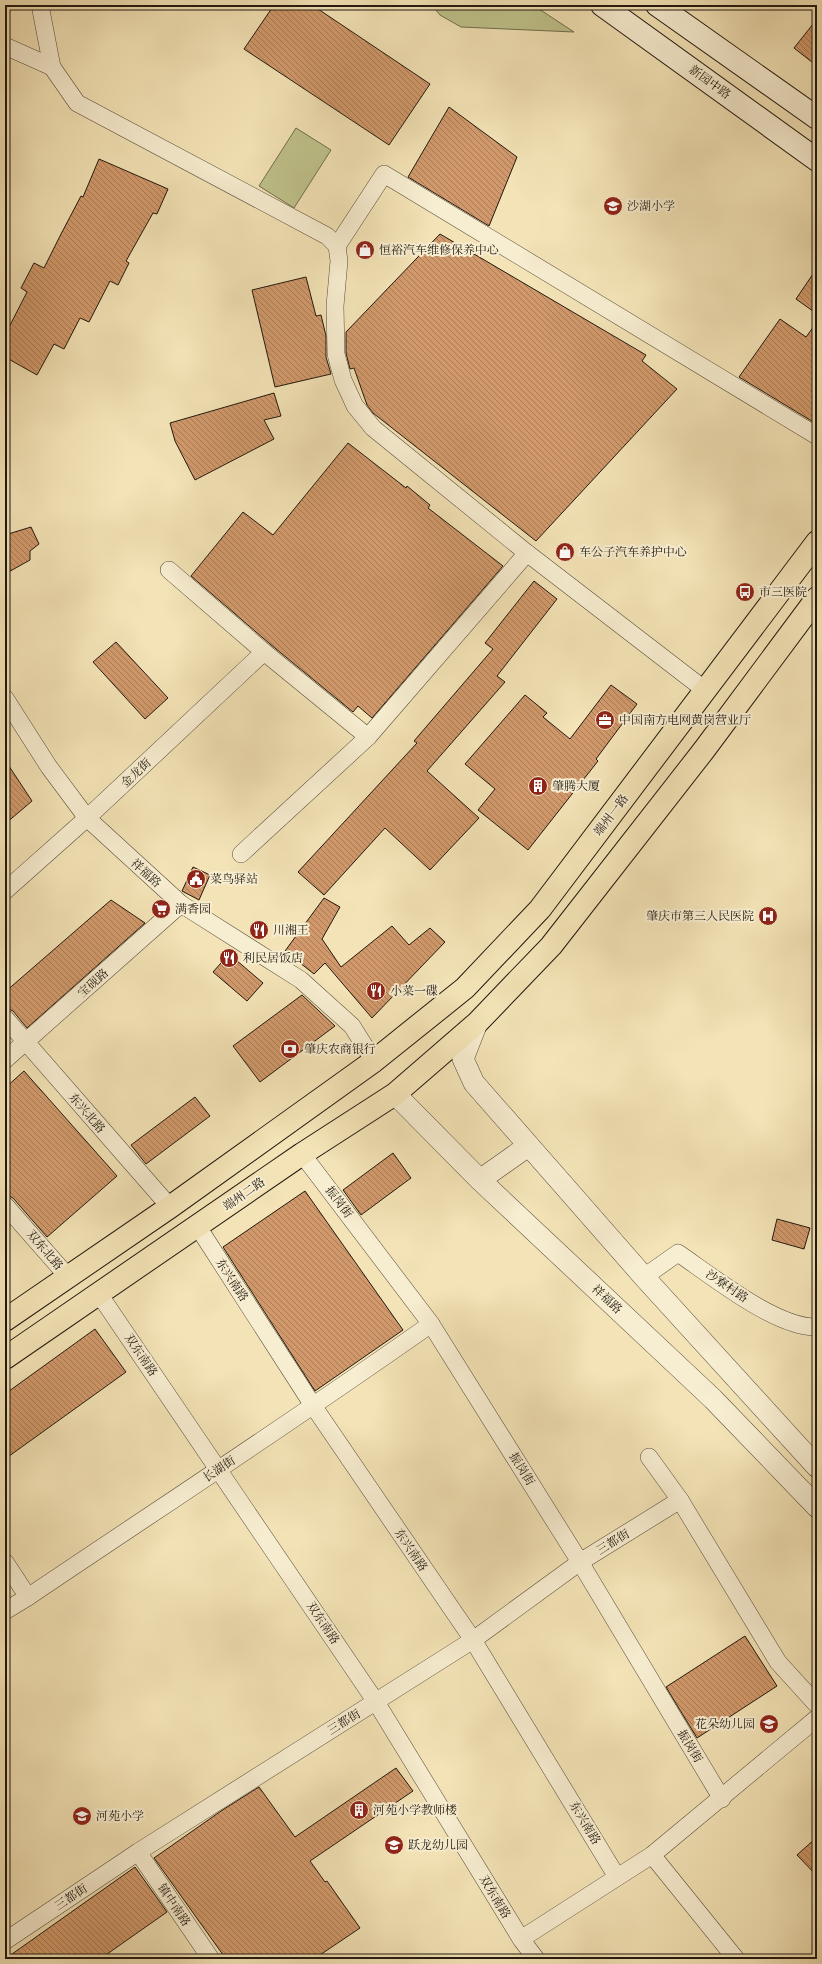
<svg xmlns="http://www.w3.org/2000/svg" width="822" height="1964" viewBox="0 0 822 1964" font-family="'Sorts Mill Goudy','Noto Serif SC',serif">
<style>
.green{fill:#bfc28b;stroke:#706d4d}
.building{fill:url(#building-back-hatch);stroke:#21180f}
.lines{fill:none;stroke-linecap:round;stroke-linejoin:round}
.minor-casing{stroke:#564b39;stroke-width:18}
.tertiary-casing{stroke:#564b39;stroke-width:22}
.secondary-casing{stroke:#21180f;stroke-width:24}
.primary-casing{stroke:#21180f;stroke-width:24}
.minor{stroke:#f7edd0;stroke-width:17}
.tertiary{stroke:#f7edd0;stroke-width:21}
.secondary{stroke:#f7edd0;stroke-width:22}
.primary{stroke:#f3e3b6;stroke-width:22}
.labels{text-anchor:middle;stroke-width:4;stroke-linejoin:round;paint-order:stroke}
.street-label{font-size:12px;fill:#21180f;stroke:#f7edd0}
.poi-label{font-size:12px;fill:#21180f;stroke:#f7edd0;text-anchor:start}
</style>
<defs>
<pattern id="building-back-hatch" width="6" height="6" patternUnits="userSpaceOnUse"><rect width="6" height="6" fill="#d1996b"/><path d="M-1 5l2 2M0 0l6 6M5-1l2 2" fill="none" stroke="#a97c56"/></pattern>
</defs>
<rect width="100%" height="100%" fill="#f3e3b6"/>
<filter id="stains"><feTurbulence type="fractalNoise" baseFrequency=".005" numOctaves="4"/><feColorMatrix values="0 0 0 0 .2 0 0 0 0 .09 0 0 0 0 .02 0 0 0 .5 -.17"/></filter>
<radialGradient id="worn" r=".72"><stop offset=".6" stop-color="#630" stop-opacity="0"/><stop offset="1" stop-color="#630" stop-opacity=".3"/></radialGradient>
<g class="green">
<path d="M432,5H533L574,32L461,27L440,15Z"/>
<path d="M296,128L331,150L294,208L259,186Z"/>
</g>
<g class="building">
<path d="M274,5H312L430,84L389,145L244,49Z"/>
<path d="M817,19V66L794,48Z"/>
<path d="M449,107L517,157L489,226L408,177Z"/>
<path d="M99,159L168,189L157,214L153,213L126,261L129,263L118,285L110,281L89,322L80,318L64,349L54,344L37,375L5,357V335L27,292L21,288L34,263L44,268L61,234L81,196L83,197Z"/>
<path d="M440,234L646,355L642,361L677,389L536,541L373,413L367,405L354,368L350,369L346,353V332Z"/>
<path d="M817,268V314L796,299Z"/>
<path d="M306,277L316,316L321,315L326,336V357L331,374L275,387L252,290Z"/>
<path d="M780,319L806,337L817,322V419L815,423L739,377Z"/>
<path d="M274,393L281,416L264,420L274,439L195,480L175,441L170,423Z"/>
<path d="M348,443L406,488L407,486L430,505L428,508L503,566L372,718L358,706L353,712L270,644L191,576L243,512L273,535Z"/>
<path d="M31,527L39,544L30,551V560L5,574V535Z"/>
<path d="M534,581L557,599L497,676L505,682L427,771L479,818L430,870L385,828L324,895L298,872L417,743L414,741L493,649L485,643Z"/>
<path d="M116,642L168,698L145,719L93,662Z"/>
<path d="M611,685L637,704L596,759L598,761L528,850L478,810L495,789L465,764L525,695L547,713L543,717L570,739Z"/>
<path d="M5,760L32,801L5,824Z"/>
<path d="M193,867L210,875L199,900L182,891Z"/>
<path d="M324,898L340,907L322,939L341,967L392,926L409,945L430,928L445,942L372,1018L325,963L314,974L285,951Z"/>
<path d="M111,900L145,923L27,1028L13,1011L5,1007V992Z"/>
<path d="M229,954L263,983L247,1001L213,972Z"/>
<path d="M302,995L335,1026L260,1082L233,1046Z"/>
<path d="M24,1071L117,1176L47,1237L13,1198L5,1194V1088Z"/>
<path d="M195,1097L210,1116L146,1164L131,1145Z"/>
<path d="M393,1153L411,1178L361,1215L343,1190Z"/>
<path d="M305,1191L403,1330L315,1391L223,1247Z"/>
<path d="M777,1219L810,1228L804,1249L772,1240Z"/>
<path d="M95,1329L126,1372L5,1459V1394Z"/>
<path d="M745,1636L777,1686L697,1738L666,1687Z"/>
<path d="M396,1768L413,1791L310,1861L325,1882L327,1881L360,1928L314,1959H226L154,1858L221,1811L259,1787L295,1837Z"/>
<path d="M817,1837V1876L797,1855Z"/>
<path d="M135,1867L167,1912L100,1959H5Z"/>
</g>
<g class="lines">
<defs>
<g id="minor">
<path d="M40,5L52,67L77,103L327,236L337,246L339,261L335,306L336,354L343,380L355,406L373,428L527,553L705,690"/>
<path d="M5,46L52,67"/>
<path d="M337,246L384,174L817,436"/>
<path d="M169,570L264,652L368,737"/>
<path d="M5,698L49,767L87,818L181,904L301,980L352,1026L374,1061"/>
<path d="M241,854L368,737L527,553"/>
<path d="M5,891L87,818L264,652"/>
<path d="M5,1018L170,1207"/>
<path d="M5,1060L181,904"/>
<path d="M302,1154L431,1324L580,1562L722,1799"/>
<path d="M5,1205L69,1278"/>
<path d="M198,1227L314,1407L473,1640L617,1877"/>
<path d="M644,1277L678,1253C712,1276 776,1328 817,1327"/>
<path d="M99,1294L376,1702L521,1939L536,1959"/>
<path d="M649,1457L680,1500L778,1662L817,1705"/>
<path d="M5,1562L28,1597"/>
<path d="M5,1611L28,1597C163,1506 298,1418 431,1324"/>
<path d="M138,1852L211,1959"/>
<path d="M652,1855L736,1959"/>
<path d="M521,1939L652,1855L817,1718"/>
<path d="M5,1941L138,1852L473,1640L580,1562L680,1500"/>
</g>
<g id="tertiary">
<path d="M477,1023L463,1059L474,1083L644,1277L817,1467"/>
<path d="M395,1094L480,1180L713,1399L817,1507"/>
<path d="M480,1180L528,1146"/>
</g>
<g id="secondary">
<path d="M602,5L817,160"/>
<path d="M657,5L817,118"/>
</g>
<g id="primary">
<path d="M5,1320L170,1207L374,1061L465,988L540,909L817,542"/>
<path d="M5,1358L302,1154L395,1094L477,1023L551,946L704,750L817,598"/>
</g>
</defs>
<use href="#minor" class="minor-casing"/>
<use href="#tertiary" class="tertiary-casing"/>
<use href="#secondary" class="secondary-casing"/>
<use href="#primary" class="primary-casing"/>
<use href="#minor" class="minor"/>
<use href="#tertiary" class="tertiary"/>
<use href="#secondary" class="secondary"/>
<use href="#primary" class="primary"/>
</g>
<defs>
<symbol id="school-disc" viewBox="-11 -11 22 22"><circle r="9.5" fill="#8f2418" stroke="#f7edd0"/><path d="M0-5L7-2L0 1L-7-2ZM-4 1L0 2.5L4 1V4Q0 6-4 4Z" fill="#fff"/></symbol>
<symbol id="shop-disc" viewBox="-11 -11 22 22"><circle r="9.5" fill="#8f2418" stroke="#f7edd0"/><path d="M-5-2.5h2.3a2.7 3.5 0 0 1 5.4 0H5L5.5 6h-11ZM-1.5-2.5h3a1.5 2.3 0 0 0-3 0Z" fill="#fff"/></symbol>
<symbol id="bus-disc" viewBox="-11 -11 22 22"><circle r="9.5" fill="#8f2418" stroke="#f7edd0"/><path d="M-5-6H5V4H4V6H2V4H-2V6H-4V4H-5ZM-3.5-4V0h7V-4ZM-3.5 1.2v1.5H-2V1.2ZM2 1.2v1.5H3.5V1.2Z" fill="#fff"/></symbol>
<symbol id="office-disc" viewBox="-11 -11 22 22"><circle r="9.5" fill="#8f2418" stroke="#f7edd0"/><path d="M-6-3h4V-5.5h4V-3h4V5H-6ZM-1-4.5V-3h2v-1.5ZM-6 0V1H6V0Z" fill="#fff"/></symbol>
<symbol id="building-disc" viewBox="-11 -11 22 22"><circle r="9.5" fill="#8f2418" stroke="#f7edd0"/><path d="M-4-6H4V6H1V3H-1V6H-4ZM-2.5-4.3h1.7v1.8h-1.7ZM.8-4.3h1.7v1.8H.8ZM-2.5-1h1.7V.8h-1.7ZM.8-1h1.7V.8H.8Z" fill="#fff"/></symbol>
<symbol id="civic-disc" viewBox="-11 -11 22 22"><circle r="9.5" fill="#8f2418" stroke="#f7edd0"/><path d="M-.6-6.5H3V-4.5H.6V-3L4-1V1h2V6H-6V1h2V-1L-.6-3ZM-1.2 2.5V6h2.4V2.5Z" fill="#fff"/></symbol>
<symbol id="supermarket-disc" viewBox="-11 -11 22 22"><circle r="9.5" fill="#8f2418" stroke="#f7edd0"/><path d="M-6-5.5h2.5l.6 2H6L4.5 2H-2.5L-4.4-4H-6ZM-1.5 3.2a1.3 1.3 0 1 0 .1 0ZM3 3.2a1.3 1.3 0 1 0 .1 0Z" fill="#fff"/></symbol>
<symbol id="hospital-disc" viewBox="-11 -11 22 22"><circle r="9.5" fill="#8f2418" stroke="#f7edd0"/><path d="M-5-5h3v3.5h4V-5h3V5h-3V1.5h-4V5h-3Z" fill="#fff"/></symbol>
<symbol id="restaurant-disc" viewBox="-11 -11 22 22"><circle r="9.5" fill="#8f2418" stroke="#f7edd0"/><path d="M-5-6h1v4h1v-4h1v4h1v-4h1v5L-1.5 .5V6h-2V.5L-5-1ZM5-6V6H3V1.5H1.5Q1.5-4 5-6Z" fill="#fff"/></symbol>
<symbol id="bank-disc" viewBox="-11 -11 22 22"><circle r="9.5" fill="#8f2418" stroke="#f7edd0"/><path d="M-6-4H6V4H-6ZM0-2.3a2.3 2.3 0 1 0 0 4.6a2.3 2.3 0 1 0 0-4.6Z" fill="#fff"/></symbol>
</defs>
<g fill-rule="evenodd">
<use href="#school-disc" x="602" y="195" width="22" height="22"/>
<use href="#shop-disc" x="354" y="239" width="22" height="22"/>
<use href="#shop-disc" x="554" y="541" width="22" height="22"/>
<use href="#bus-disc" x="734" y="581" width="22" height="22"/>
<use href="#office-disc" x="594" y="709" width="22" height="22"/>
<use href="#building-disc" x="527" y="775" width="22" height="22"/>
<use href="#civic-disc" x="185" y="868" width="22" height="22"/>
<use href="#supermarket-disc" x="150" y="898" width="22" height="22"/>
<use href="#hospital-disc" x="757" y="905" width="22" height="22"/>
<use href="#restaurant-disc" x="248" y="919" width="22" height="22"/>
<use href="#restaurant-disc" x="218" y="947" width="22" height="22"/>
<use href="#restaurant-disc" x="365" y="980" width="22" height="22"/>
<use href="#bank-disc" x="279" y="1038" width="22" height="22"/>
<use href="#school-disc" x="758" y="1713" width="22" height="22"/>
<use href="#building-disc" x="348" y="1799" width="22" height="22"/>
<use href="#school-disc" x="71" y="1805" width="22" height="22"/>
<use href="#school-disc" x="383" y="1834" width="22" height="22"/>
</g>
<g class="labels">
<g class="street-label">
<text transform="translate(710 82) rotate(36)" y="4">新园中路</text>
<text transform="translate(136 773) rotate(-43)" y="4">金龙街</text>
<text transform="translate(611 815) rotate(-53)" y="4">端州一路</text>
<text transform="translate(146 873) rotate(42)" y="4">祥福路</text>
<text transform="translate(93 983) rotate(-42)" y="4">宝砚路</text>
<text transform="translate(87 1113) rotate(49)" y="4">东兴北路</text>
<text transform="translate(244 1194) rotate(-35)" y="4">端州二路</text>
<text transform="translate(339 1202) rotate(53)" y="4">振岗街</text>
<text transform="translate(45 1250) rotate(49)" y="4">双东北路</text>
<text transform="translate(232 1280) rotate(57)" y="4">东兴南路</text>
<text transform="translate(727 1286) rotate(34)" y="4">沙寮村路</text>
<text transform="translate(607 1299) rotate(43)" y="4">祥福路</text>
<text transform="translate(141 1355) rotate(56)" y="4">双东南路</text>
<text transform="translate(219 1469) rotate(-34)" y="4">长湖街</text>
<text transform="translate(522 1469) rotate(58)" y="4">振岗街</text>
<text transform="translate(613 1542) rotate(-32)" y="4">三都街</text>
<text transform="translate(411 1550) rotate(56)" y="4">东兴南路</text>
<text transform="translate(323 1623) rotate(56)" y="4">双东南路</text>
<text transform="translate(344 1722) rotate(-32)" y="4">三都街</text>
<text transform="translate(690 1746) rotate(59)" y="4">振岗街</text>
<text transform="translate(585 1823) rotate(59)" y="4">东兴南路</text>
<text transform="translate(71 1897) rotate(-34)" y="4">三都街</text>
<text transform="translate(495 1897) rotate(59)" y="4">双东南路</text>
<text transform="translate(174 1905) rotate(56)" y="4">镇中南路</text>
</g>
<g class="poi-label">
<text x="627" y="210">沙湖小学</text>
<text x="379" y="254">恒裕汽车维修保养中心</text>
<text x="579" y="556">车公子汽车养护中心</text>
<text x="759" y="596">市三医院</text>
<text x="619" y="724">中国南方电网黄岗营业厅</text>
<text x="552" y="790">肇腾大厦</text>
<text x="210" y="883">菜鸟驿站</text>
<text x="175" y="913">满香园</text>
<text x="754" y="920" text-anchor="end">肇庆市第三人民医院</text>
<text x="273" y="934">川湘王</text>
<text x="243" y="962">利民居饭店</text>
<text x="390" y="995">小菜一碟</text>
<text x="304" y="1053">肇庆农商银行</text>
<text x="755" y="1728" text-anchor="end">花朵幼儿园</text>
<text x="373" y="1814">河苑小学教师楼</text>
<text x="96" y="1820">河苑小学</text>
<text x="408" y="1849">跃龙幼儿园</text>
</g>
</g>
<rect width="822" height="1964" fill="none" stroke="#f3e3b6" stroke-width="20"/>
<rect x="6" y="6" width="810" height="1952" fill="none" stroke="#21180f" stroke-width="2"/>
<rect x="10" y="10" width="802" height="1944" fill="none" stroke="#21180f"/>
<rect width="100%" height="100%" filter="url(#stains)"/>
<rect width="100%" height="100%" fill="url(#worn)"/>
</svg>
